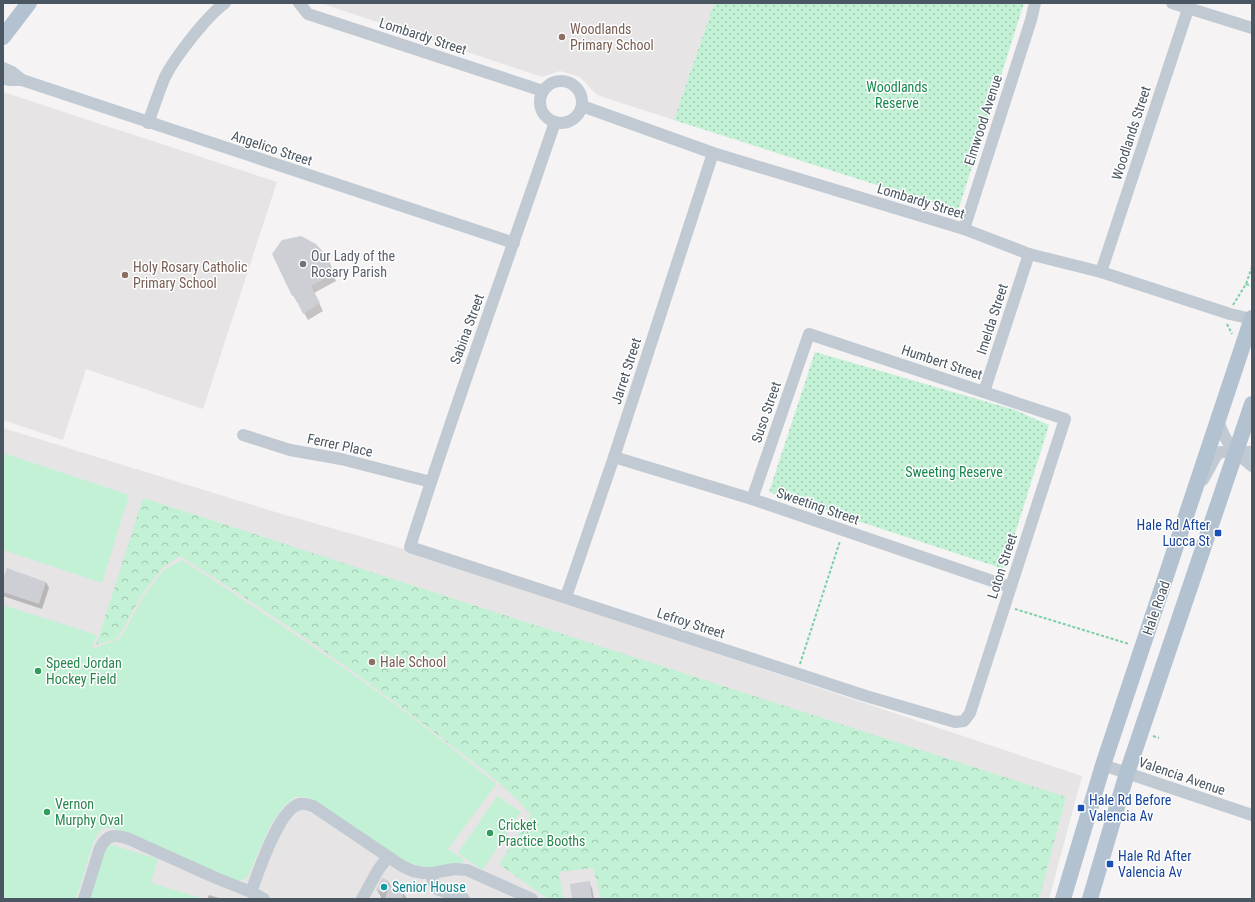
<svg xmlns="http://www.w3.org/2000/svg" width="1255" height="902" viewBox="0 0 1255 902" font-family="'Roboto Condensed',sans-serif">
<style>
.education{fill:#e6e4e5}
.grass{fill:#c3f1d5}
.forest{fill:url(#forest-crowns)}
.park{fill:url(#park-dots)}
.shadow{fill:#0003}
.building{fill:#cdcfd5}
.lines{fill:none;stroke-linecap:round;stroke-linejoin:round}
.path{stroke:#7ad0a6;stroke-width:2;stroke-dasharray:3 2;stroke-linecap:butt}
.minor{stroke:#c1cad2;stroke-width:12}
.major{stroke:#b3c2d1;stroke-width:16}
.education-dot{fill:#8d6e63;stroke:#fff;stroke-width:1.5}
.worship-dot{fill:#6b7280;stroke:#fff;stroke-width:1.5}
.transit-dot{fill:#1a4fb4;stroke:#fff;stroke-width:1.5}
.leisure-dot{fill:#2e9e5b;stroke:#fff;stroke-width:1.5}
.culture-dot{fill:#0f9aa8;stroke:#fff;stroke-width:1.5}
.labels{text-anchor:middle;stroke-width:3;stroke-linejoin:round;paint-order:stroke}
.education-label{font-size:14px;fill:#785e54;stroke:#fff;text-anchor:start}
.street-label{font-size:14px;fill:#4a5661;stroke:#fff}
.park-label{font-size:14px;fill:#17864f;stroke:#fff}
.worship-label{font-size:14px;fill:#5b616d;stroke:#fff;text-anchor:start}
.transit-label{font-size:14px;fill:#164399;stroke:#fff;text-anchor:start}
.leisure-label{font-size:14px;fill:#27864d;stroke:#fff;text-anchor:start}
.culture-label{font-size:14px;fill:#0d838f;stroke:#fff;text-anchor:start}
</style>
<defs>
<pattern id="forest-crowns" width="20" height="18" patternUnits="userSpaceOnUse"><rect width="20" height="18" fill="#c3f1d5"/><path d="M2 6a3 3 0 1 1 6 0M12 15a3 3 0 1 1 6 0" fill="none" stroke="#a0c6b0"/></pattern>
<pattern id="park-dots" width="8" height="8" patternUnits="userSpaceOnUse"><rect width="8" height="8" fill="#c3f1d5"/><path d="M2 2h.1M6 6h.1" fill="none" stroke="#a0c6b0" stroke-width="1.8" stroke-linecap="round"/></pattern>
</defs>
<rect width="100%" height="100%" fill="#f5f3f3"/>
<g class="education">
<path d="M320,3H714L674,120L597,95L580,77L560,71L542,77Z"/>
<path d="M3,92L277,182L203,409L86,369L63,440L3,420Z"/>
<path d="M3,428L272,511L401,548L1082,776L1049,899H3Z"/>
</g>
<g class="grass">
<path d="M3,453L129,495L102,583L3,550Z"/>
<path d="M182,560C258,609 333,659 405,712C436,735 466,760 496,784L448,849L464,860L459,866L421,869L399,859L305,797H295L282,808L269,828L247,878L235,882L139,838L112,828H102L94,840L76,899H3V605L97,635L92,647L95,648L121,638L143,597L164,570Z"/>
<path d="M497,796L521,812L482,870L458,853Z"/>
<path d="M105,843L158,859L151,883L204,899H87Z"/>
</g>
<path class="forest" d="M143,498L1066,797L1039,899H601L593,868L559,872L563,899H548L499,864L531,815C505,784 471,761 439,736C356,671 269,612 180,556L162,568L141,596L118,638L96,645Z"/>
<g class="park">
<path d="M714,3H1024L958,211L674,120Z"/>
<path d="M815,352L1015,410L1049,425L1004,569L769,492Z"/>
</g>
<g class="shadow">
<path d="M326,256L330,263L336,281L314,293L323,311L308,320L298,302H297L293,295Z"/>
<path d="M3,582H46L49,588L42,609L3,596Z"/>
<path d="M388,881L392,888L403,892L407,899H380L381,897L377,890Z"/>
<path d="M589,883L592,888L594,899H573Z"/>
<path d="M209,895L222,899H207Z"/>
</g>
<g class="building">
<path d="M301,236L316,244L326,255L333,274L311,286L320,303L303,314L294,295L292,296L272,254L282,240Z"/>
<path d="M7,568L46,582L39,604L3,592V579Z"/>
<path d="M382,878L389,881L384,893L376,890Z"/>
<path d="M590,881L592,899H572L570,884Z"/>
<path d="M389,886L404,891L402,899H385Z"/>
</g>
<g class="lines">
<g class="path">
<path d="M1246,284L1252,286"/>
<path d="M1233,305L1246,284L1252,267"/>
<path d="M1227,324L1232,334"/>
<path d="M1015,609L1129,644"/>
<path d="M800,664L840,541"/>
<path d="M1153,736L1159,738"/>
</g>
<g class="minor">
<path d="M299,3L308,14L543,91"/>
<path d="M1172,3L1252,28"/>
<path d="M3,68L12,72L22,80"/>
<path d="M3,78L9,80H22L514,243"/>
<circle cx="561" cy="102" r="21"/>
<path d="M582,106L713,153L964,229L1029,254L1101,272L1230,314L1252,319"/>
<path d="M555,122C507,264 455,404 410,547L866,696L955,722L964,721L970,713L1065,419L809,334L752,499"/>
<path d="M148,123C154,107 159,91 165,77C175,57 207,16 225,3"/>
<path d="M964,229L1031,20L1035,3"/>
<path d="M1101,272L1190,3"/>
<path d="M984,392L1029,254"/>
<path d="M1218,420C1225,443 1234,452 1252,466"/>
<path d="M243,435L290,450L341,459L431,482"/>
<path d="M614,457L752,499L1010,587"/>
<path d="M1203,480L1216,456L1220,452H1252"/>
<path d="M566,597L614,457L713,153"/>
<path d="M1103,765L1252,815"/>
<path d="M431,873L433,881L437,889L464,899"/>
<path d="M251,892C258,873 279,808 300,804C305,803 309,805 313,806L402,866L413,871L423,873H433L454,869L467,870L532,899"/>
<path d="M84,899L100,848C107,834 115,834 129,839L216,878L251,892L264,899"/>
<path d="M362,899L378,870L388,857"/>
</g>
<g class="major">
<path d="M3,37L29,3"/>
<path d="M1063,899L1103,765L1252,318"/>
<path d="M1090,899L1127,773L1252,404"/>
</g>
</g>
<g class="education-dot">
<circle cx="562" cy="37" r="4"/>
<circle cx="125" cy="275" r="4"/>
<circle cx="372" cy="662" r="4"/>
</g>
<circle class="worship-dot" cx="303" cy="264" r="4"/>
<g class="transit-dot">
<rect x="1214" y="529" width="8" height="8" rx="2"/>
<rect x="1077" y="804" width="8" height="8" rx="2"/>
<rect x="1106" y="860" width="8" height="8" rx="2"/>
</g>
<g class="leisure-dot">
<circle cx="38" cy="671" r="4"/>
<circle cx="47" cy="812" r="4"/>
<circle cx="490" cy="833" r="4"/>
</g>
<circle class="culture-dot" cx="384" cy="887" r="4"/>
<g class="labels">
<g class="education-label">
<text x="570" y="34">Woodlands<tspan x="570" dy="16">Primary School</tspan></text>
<text x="133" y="272">Holy Rosary Catholic<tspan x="133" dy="16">Primary School</tspan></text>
<text x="380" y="667">Hale School</text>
</g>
<g class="street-label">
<text transform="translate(423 36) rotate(18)" y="5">Lombardy Street</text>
<text transform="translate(983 120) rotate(-72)" y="5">Elmwood Avenue</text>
<text transform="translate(1131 133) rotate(-72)" y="5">Woodlands Street</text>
<text transform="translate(272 148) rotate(18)" y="5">Angelico Street</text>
<text transform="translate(921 201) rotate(17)" y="5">Lombardy Street</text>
<text transform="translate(992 319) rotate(-72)" y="5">Imelda Street</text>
<text transform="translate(467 329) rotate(-70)" y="5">Sabina Street</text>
<text transform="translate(942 362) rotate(18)" y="5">Humbert Street</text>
<text transform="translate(626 371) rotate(-72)" y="5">Jarret Street</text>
<text transform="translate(766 412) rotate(-71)" y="5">Suso Street</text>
<text transform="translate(340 445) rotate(12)" y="5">Ferrer Place</text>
<text transform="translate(818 506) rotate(19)" y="5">Sweeting Street</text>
<text transform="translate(1002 566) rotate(-72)" y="5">Loton Street</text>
<text transform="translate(1156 608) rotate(-71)" y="5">Hale Road</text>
<text transform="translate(691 623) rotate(18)" y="5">Lefroy Street</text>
<text transform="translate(1182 776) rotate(19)" y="5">Valencia Avenue</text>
</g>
<g class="park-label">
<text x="897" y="92">Woodlands<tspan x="897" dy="16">Reserve</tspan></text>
<text x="954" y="477">Sweeting Reserve</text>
</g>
<g class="worship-label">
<text x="311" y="261">Our Lady of the<tspan x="311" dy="16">Rosary Parish</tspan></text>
</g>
<g class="transit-label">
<text x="1210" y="530" text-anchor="end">Hale Rd After<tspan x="1210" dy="16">Lucca St</tspan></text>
<text x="1089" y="805">Hale Rd Before<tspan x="1089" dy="16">Valencia Av</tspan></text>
<text x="1118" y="861">Hale Rd After<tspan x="1118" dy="16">Valencia Av</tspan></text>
</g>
<g class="leisure-label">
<text x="46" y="668">Speed Jordan<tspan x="46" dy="16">Hockey Field</tspan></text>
<text x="55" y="809">Vernon<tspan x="55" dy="16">Murphy Oval</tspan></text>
<text x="498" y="830">Cricket<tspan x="498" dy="16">Practice Booths</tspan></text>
</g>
<g class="culture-label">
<text x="392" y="892">Senior House</text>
</g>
</g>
<rect width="1255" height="902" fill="none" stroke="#4a5661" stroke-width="8"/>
</svg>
